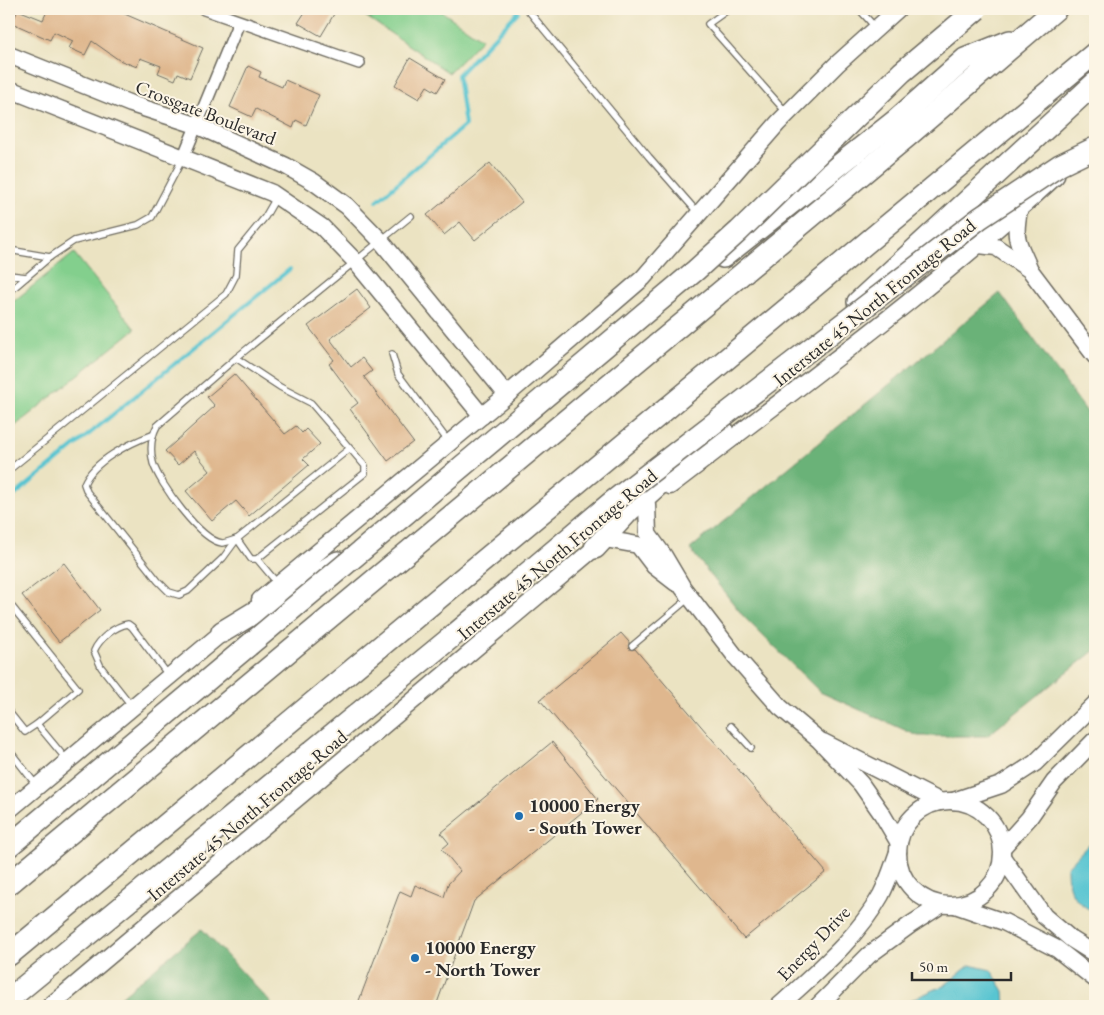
<svg xmlns="http://www.w3.org/2000/svg" width="1104" height="1015" viewBox="0 0 1104 1015" font-family="'EB Garamond',serif">
<style>
.green{fill:#83cf8d;stroke:#577d5c}
.forest{fill:#6ab278;stroke:#4a6e52}
.water{fill:#59c5d1;stroke:#42787e}
.lines{fill:none;stroke-linecap:round;stroke-linejoin:round}
.stream{stroke:#59c5d1;stroke-width:4}
.building{fill:#dfb78e}
.lane-casing{stroke:#6e6b60;stroke-width:8}
.street-casing{stroke:#6e6b60;stroke-width:14}
.secondary-casing{stroke:#6e6b60;stroke-width:19}
.highway-casing{stroke:#6e6b60;stroke-width:24}
.lane{stroke:#fff;stroke-width:5.5}
.street{stroke:#fff;stroke-width:11}
.secondary{stroke:#fff;stroke-width:16}
.highway{stroke:#fff;stroke-width:21}
.highway-bridge-casing{stroke:#6e6b60;stroke-width:24;stroke-linecap:butt}
.highway-bridge{stroke:#fff;stroke-width:21}
.poi-dot{fill:#1f6fb2;stroke:#fcf5e5;stroke-width:2}
.labels{text-anchor:middle;stroke-width:4;stroke-linejoin:round;paint-order:stroke}
.street-label{font-size:19px;fill:#2b2b2b;stroke:#fcf5e5}
.poi-label{font-size:19px;font-weight:bold;fill:#2b2b2b;stroke:#fcf5e5;text-anchor:start}
</style>
<rect width="100%" height="100%" fill="#fcf5e5"/>
<filter id="ink" filterUnits="userSpaceOnUse"><feTurbulence type="fractalNoise" baseFrequency=".02" numOctaves="2"/><feDisplacementMap in="SourceGraphic" scale="10" xChannelSelector="R" yChannelSelector="G"/><feConvolveMatrix kernelMatrix="1 2 1 2 8 2 1 2 1" color-interpolation-filters="sRGB"/></filter>
<filter id="wash" filterUnits="userSpaceOnUse"><feTurbulence type="fractalNoise" baseFrequency=".0096" numOctaves="4" result="noise"/><feDisplacementMap in="SourceGraphic" scale="20" xChannelSelector="R" yChannelSelector="G"/><feGaussianBlur stdDeviation="1.12" result="paint"/><feColorMatrix in="noise" values="0 0 0 0 0 0 0 0 0 0 0 0 0 0 0 0 0 1.4 0 .05"/><feComposite in="paint" operator="in"/></filter>
<g filter="url(#wash)">
<rect width="100%" height="100%" fill="#ebe3c2"/>
<g class="green">
<path d="M355,9H438L482,39L449,73Z"/>
<path d="M74,253L135,329L9,431V305Z"/>
</g>
<g class="forest">
<path d="M1000,293L1095,423V650L987,736H918L820,692L744,617L690,549Z"/>
<path d="M202,929L270,1002V1006H110Z"/>
</g>
<g class="water">
<path d="M1095,838V913C1074,901 1067,892 1067,867Z"/>
<path d="M970,965L991,970L1004,991L1005,1006H897L945,985Z"/>
</g>
<g class="lines">
<g class="stream">
<path d="M377,201L465,125L458,75L518,12"/>
<path d="M9,500L290,269"/>
</g>
</g>
<g id="blocks">
<g class="building">
<path d="M48,9H122L120,12L203,48L190,78L178,73L175,80L158,73L161,66L140,58L137,67L119,60L92,41L85,55L69,48L73,41L54,32L50,40L12,23L18,10L43,20Z"/>
<path d="M307,9H337L321,36L298,23Z"/>
<path d="M410,58L445,79L437,92L427,86L419,99L395,85Z"/>
<path d="M248,66L261,72L259,77L282,87L285,80L319,95L306,125L296,120L293,128L256,109L252,117L230,107Z"/>
<path d="M490,163L522,202L475,240L460,222L444,235L427,215Z"/>
<path d="M357,289L371,308L330,339L351,367L362,358L372,371L364,377L413,442L388,461L350,409L358,403L329,364L334,360L308,326Z"/>
<path d="M234,374L285,434L296,426L302,433L306,429L320,444L303,459L309,465L249,516L236,501L212,521L186,491L210,471L194,451L178,465L165,451L215,406L207,397Z"/>
<path d="M64,563L100,610L59,642L22,595Z"/>
<path d="M621,633L629,642V649H635L826,872L744,939L540,700Z"/>
<path d="M552,742L598,799L474,901L436,1006H357L400,891L411,896L415,885L444,897L448,884L460,871L442,849L449,843L441,833Z"/>
</g>
</g>
</g>
<g filter="url(#ink)">
<use href="#blocks" fill-opacity="0" stroke="#6e6b60" stroke-width="1"/>
<g class="lines">
<defs>
<g id="lane">
<path d="M527,9L649,157L698,213"/>
<path d="M729,9L708,24L786,112"/>
<path d="M859,9L875,27"/>
<path d="M9,250L50,257"/>
<path d="M9,275L26,277"/>
<path d="M9,292L50,257L74,241L138,225L152,217L182,160"/>
<path d="M392,354L398,374L448,441"/>
<path d="M236,358L157,426C151,437 150,450 153,463C159,483 200,540 222,543C226,543 233,540 237,539"/>
<path d="M152,435C130,443 93,461 84,484L87,492L158,581L169,592L179,595L188,591L223,558L237,539L349,449"/>
<path d="M9,470L226,294L236,275L238,250L265,217L276,198"/>
<path d="M237,539L251,559H257L365,473V466L311,403L280,387L236,358L411,216"/>
<path d="M257,559L278,584"/>
<path d="M9,603L78,689L37,724"/>
<path d="M632,646L688,599"/>
<path d="M131,705L101,667L94,651C99,639 115,626 128,624L132,627L169,676"/>
<path d="M9,712L25,732L37,724L66,759"/>
<path d="M731,726L751,748"/>
<path d="M9,750L37,786"/>
</g>
<g id="street">
<path d="M204,9L359,63"/>
<path d="M183,158L239,22"/>
</g>
<g id="secondary">
<path d="M9,55L131,104L196,125L286,166L314,182L347,206L381,241L507,395"/>
<path d="M9,89L272,193L322,227L355,261L482,416"/>
<path d="M1019,210C1013,242 1019,242 1030,270"/>
<path d="M979,245L996,247L1030,270L1095,356"/>
<path d="M670,486C801,385 935,288 1056,176"/>
<path d="M647,504L648,534L664,556L683,588L736,657L780,707L819,740L861,784L882,814L899,843"/>
<path d="M605,539L638,545L654,566L676,583"/>
<path d="M260,600L507,395L643,278L778,123L837,64L898,9"/>
<path d="M823,742L941,802"/>
<path d="M953,801L1001,785L1035,763L1095,704"/>
<circle cx="950" cy="853" r="52"/>
<path d="M9,810L230,626"/>
<path d="M1002,848L1029,818L1054,782L1095,740"/>
<path d="M1002,857L1044,916L1071,939L1095,954"/>
<path d="M955,905L1004,922L1057,949L1095,979"/>
<path d="M50,1006L603,541"/>
<path d="M779,1006C816,972 856,940 881,895C888,882 893,866 898,852"/>
<path d="M818,1006L869,955L910,925L941,905"/>
</g>
<g id="highway">
<path d="M723,257L895,121L965,59L1010,41"/>
<path d="M858,302L1095,83"/>
<path d="M595,548L629,511L722,428"/>
<path d="M222,632L338,562"/>
<path d="M9,846L248,646"/>
<path d="M9,884L909,135L1056,9"/>
<path d="M9,955L1095,53"/>
<path d="M9,999L454,635"/>
</g>
</defs>
<use href="#lane" class="lane-casing"/>
<use href="#street" class="street-casing"/>
<use href="#secondary" class="secondary-casing"/>
<use href="#highway" class="highway-casing"/>
<use href="#lane" class="lane"/>
<use href="#street" class="street"/>
<use href="#secondary" class="secondary"/>
<use href="#highway" class="highway"/>
<defs>
<g id="highway-bridge">
<path d="M454,635L612,502L980,218L1060,165L1095,148"/>
<path d="M248,646L696,270L739,231L902,72L977,9"/>
</g>
</defs>
<use href="#highway-bridge" class="highway-bridge-casing"/>
<use href="#highway-bridge" class="highway-bridge"/>
</g>
</g>
<g class="poi-dot">
<circle cx="519" cy="816" r="5"/>
<circle cx="415" cy="958" r="5"/>
</g>
<g class="labels">
<g class="street-label">
<text transform="translate(206 112) rotate(21)" y="7">Crossgate Boulevard</text>
<text transform="translate(874 302) rotate(-39)" y="7">Interstate 45 North Frontage Road</text>
<text transform="translate(557 554) rotate(-40)" y="7">Interstate 45 North Frontage Road</text>
<text transform="translate(247 815) rotate(-40)" y="7">Interstate 45 North Frontage Road</text>
<text transform="translate(813 943) rotate(-46)" y="7">Energy Drive</text>
</g>
<g class="poi-label">
<text x="529" y="812">10000 Energy<tspan x="529" dy="22">- South Tower</tspan></text>
<text x="425" y="954">10000 Energy<tspan x="425" dy="22">- North Tower</tspan></text>
</g>
</g>
<rect width="1104" height="1015" fill="none" stroke="#fcf5e5" stroke-width="30"/>
<path d="M912 972v8h99v-8" fill="none" stroke="#2b2b2b" stroke-width="2.5"/>
<text x="919" y="972" font-size="15" fill="#2b2b2b" stroke="#fcf5e5" stroke-width="4" paint-order="stroke">50 m</text>
</svg>
